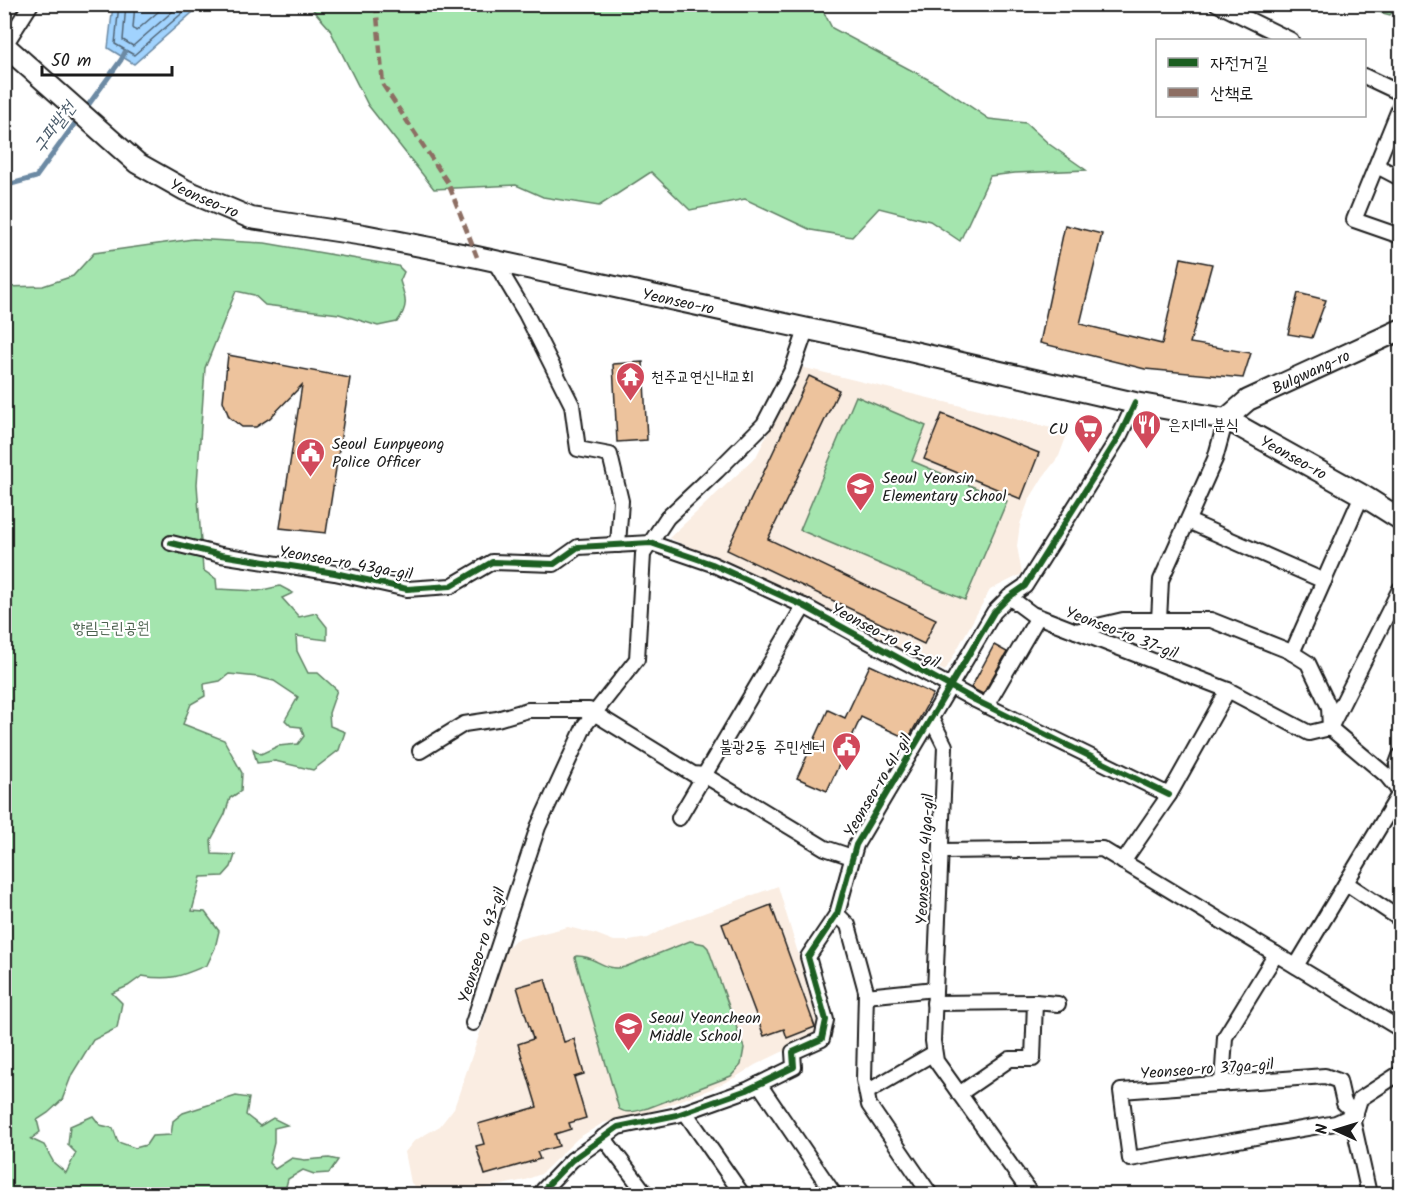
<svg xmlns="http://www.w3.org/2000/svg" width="1405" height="1199" viewBox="0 0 1405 1199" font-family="Kalam,'Poor Story',sans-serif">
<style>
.built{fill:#faede2}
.green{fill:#a4e5ae;stroke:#608065;stroke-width:1.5}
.water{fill:#a1d3fe;stroke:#6c8aa4;stroke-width:1.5}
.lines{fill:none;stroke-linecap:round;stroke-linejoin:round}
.shore{stroke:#516576;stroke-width:1.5}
.stream{stroke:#6c8aa4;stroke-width:5}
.building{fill:#edc39d;stroke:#1c1c1c;stroke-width:1.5}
.minor-casing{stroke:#1c1c1c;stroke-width:18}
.secondary-casing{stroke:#1c1c1c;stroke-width:24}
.minor{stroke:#fff;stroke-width:14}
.secondary{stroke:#fff;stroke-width:20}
.quiet{stroke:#8d6e63;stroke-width:4.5;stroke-dasharray:9 4.5;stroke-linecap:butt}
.cycleway-casing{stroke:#fff;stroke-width:10}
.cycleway{stroke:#1b5e20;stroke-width:6}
.labels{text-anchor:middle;stroke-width:4.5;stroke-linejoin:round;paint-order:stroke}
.street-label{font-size:16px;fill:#1c1c1c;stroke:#fff}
.poi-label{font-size:16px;fill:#1c1c1c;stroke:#fff;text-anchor:start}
.park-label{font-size:16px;fill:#4c624f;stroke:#fff}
.water-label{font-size:18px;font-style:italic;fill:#4b5c6b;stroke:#fff}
</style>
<rect width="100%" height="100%" fill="#fff"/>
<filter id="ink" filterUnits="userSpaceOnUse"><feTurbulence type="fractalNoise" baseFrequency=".0167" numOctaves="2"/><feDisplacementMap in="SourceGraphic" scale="12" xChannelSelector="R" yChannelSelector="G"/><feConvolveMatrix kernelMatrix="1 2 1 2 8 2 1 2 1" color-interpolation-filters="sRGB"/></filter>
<g filter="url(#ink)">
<g class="built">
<path d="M801,367L1068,432L1059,456L1043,477L1029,500L1020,524L1017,546L1022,574L990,590L945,671L710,556L669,538L756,457Z"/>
<path d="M778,886L820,1027L819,1031L811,1038L755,1065L736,1077L711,1089L644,1114L603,1123L578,1138L541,1174L525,1180L478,1190L473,1194H425L411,1183L405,1152L414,1141L440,1126L454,1108L486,1015L494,977L503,952L515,940L568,927L596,934L614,941H629L647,938L671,925Z"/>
</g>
<g class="green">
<path d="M1400,4L1390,15L1375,11L1366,5Z"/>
<path d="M309,5H820L832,28L937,84L989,119L1026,123L1049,144L1086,170L1015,173L990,176L960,241L930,221L879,208L852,237L811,230L745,199L690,210L651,172L599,206L543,197L516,185L434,189L368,105L329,28Z"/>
<path d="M193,239L265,243L398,266L404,272L400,281C406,299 409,306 397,322L378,326L339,314L265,305L254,295L236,291L205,368L197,484L203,570L216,579L217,589L258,591L280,586L293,593L282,598L299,617L316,613L327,627V640L296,636L297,651L308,673H318L337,690L329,713L330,726L345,732L339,750L313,770L275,761L257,763L253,749L261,754L278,746L298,744L304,736L301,727L291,726L285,720L298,697L274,681L258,677L229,674L220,681L204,684L205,696L191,704L183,724L224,740L242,773L241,791L230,798L225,814L211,840L212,854L235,855L231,867L223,876L201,877L192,911L205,912L219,931L215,948L207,965C181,976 171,981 142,976L128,986L112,993L122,1003L117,1028L93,1040L72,1074L62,1100L48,1113L37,1120L40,1132L31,1139L44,1145L54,1163L66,1173L76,1153L68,1145L70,1126L93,1116L100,1125L113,1128L118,1142L135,1148L146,1145L152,1136L171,1135L173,1121L183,1113L236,1096L249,1098L246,1115L260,1126L273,1118L287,1125L274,1128V1143L269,1163L275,1169L292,1158L305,1160L329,1158L338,1160L329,1173L314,1174L303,1170L288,1179L284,1194H5L4,287L43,286L73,276L94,253Z"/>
<path d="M856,396L926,426L912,461L1007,501L965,600L800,530Z"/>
<path d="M690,941L704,944L708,948L744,1048L741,1065L731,1076L648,1108C639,1110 628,1115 619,1109L575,958L576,956C595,955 603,972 625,967Z"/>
</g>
<path class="water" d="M113,5V4L195,5L193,12L134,64L108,48Z"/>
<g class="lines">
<g class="shore">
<path d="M119,4L115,44L134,55L187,9L189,4"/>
<path d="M126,4L123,40L133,46L181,4"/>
<path d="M135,4L133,28L136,31L167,4"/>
</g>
<path class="stream" d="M4,186L36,177L121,60L125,52"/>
</g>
<g class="building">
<path d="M1065,225L1102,234L1080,324L1162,344L1181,258L1212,264L1190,343L1251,353L1243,378L1145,369L1040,343Z"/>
<path d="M1298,293L1326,300L1312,338L1288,334Z"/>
<path d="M228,355L350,378L326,533L280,528L302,385L270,418L256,427H242L229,417L223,401Z"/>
<path d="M643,362L647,440L617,442L613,364Z"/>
<path d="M809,376L839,390L768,539L936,619L924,644L727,550Z"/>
<path d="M942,414L1039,453L1021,499L924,459Z"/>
<path d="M994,645L1007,652L983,694L971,688Z"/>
<path d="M870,665L933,694L908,739L861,717L827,791L797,778L828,710L845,718Z"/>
<path d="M771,905L815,1027L787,1038L784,1029L764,1036L722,924Z"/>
<path d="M545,979L564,1042L574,1039L584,1074L574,1077L586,1118L569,1123L571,1129L555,1134L559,1146L537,1152L540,1159L485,1175L476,1146L484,1144L478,1124L537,1107L518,1044L533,1039L517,987Z"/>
</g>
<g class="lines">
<defs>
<g id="minor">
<path d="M1217,4L1291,40"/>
<path d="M5,45L31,4"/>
<path d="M1364,76L1400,93"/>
<path d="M1400,107L1354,220L1400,236"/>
<path d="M1377,166L1400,178"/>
<path d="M495,262L526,314L572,405L578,449L610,455L621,501L618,545"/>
<path d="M1188,521L1324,581"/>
<path d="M171,543L221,555L335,573L407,589L451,586L492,562L554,564L578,547L651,543L712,564L804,606L975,700L1169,795"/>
<path d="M1009,597L1032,614L1228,690L1309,733L1330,728L1400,589"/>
<path d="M1159,620L1161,580L1215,459L1226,419"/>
<path d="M1076,631L1123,620H1211L1289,651L1308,663L1329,707L1330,728L1387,776L1400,792"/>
<path d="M1292,653L1362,495"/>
<path d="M986,706L1038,617"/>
<path d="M932,720L945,746L933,1041L936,1061L1031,1194"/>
<path d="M420,751L464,724L497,719L528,710H589L693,774L704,775L825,848L852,857"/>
<path d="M1400,756L1397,764L1400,790"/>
<path d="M679,818L804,606"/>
<path d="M941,851L1102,849L1400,1029"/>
<path d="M1123,862L1169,795L1228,690"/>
<path d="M1346,883L1400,919"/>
<path d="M837,914L848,925L866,991L864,1080L869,1105L930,1194"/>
<path d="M1296,966L1400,793"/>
<path d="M866,996L935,989"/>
<path d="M934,1003L1035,1002L1058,1004"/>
<path d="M473,1023L538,827L585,725L637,659L643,554L667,518L717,471L764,424L792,370L806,330"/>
<path d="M1325,1076L1339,1081L1344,1103L1356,1114L1336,1123L1130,1159L1121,1091Z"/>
<path d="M759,1084L834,1194"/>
<path d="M1222,1084L1225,1037L1276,954"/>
<path d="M867,1092L934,1053"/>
<path d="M959,1094L1010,1059H1033L1035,1002"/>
<path d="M685,1112L742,1194"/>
<path d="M603,1137L646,1194"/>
<path d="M546,1194L543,1190L572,1160L618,1127L677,1115L747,1090L794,1067L793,1052L822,1039L826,1020L808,957L837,914L856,845L994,612L1009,597L1025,586L1120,435L1135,403"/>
<path d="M1369,1194L1353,1122L1360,1099L1400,1073"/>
</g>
<g id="secondary">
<path id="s1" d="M4,45L137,163L185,190L251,218L364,235L477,257L905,350L1135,403L1226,419L1362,495L1400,519"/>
<path id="s2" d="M1226,419L1248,400L1400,330"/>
</g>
</defs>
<use href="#minor" class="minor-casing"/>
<use href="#secondary" class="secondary-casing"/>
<use href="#minor" class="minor"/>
<use href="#secondary" class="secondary"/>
<path class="quiet" d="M376,4L383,85L448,183L477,257"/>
<defs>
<g id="cycleway">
<path d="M171,543L221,555L335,573L407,589L451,586L492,562L554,564L578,547L651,543L712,564L804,606L975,700L1169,795"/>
<path d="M546,1194L543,1190L572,1160L618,1127L677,1115L747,1090L794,1067L793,1052L822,1039L826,1020L808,957L837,914L856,845L994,612L1009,597L1025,586L1120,435L1135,403"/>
</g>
</defs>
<use href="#cycleway" class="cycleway-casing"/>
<use href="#cycleway" class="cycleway"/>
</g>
</g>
<defs>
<symbol id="temple-pin" viewBox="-11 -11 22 30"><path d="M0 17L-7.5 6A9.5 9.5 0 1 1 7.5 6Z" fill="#d1495b" stroke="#fff"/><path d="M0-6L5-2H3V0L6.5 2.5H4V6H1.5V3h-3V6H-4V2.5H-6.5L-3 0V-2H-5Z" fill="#fff"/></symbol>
<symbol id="restaurant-pin" viewBox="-11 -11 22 30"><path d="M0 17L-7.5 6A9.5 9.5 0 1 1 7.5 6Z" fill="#d1495b" stroke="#fff"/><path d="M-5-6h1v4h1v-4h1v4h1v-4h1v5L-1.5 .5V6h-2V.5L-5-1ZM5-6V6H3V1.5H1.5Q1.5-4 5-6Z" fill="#fff"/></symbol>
<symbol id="supermarket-pin" viewBox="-11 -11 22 30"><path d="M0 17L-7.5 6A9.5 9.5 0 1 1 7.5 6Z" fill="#d1495b" stroke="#fff"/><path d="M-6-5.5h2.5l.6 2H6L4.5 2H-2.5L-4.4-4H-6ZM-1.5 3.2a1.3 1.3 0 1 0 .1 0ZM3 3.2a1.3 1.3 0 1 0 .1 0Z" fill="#fff"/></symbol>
<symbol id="civic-pin" viewBox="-11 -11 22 30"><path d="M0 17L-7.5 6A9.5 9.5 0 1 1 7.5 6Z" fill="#d1495b" stroke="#fff"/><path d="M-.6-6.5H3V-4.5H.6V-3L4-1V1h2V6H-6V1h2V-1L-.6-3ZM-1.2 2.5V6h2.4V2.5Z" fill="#fff"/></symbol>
<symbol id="school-pin" viewBox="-11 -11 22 30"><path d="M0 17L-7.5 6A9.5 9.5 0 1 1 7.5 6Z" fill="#d1495b" stroke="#fff"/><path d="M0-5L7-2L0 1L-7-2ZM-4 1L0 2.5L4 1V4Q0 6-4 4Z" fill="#fff"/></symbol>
</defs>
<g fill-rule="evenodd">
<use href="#temple-pin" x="614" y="360" width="33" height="45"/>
<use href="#restaurant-pin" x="1130" y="408" width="33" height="45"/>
<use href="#supermarket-pin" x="1072" y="412" width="33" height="45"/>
<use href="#civic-pin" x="294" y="436" width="33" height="45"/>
<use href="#school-pin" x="844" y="470" width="33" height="45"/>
<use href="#civic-pin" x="830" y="730" width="33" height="45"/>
<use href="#school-pin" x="612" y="1010" width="33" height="45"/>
</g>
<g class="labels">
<g class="street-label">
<text dy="6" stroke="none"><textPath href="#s1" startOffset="254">Yeonseo-ro</textPath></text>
<text dy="6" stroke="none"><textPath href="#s1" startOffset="740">Yeonseo-ro</textPath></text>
<text dy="6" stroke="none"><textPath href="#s2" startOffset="98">Bulgwang-ro</textPath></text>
<text dy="6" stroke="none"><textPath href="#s1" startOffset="1378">Yeonseo-ro</textPath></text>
<text transform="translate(346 562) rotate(10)" y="6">Yeonseo-ro 43ga-gil</text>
<text transform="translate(1122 632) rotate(21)" y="6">Yeonseo-ro 37-gil</text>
<text transform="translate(886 635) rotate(28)" y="6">Yeonseo-ro 43-gil</text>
<text transform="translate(877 785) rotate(-59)" y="6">Yeonseo-ro 41-gil</text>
<text transform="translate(924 859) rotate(-87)" y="6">Yeonseo-ro 41ga-gil</text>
<text transform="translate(481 945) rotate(-72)" y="6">Yeonseo-ro 43-gil</text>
<text transform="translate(1207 1068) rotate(-4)" y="6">Yeonseo-ro 37ga-gil</text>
</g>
<g class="poi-label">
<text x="651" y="382">천주교연신내교회</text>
<text x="1168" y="430">은지네 분식</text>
<text x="1068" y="434" text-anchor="end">CU</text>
<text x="332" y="449">Seoul Eunpyeong<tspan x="332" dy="18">Police Officer</tspan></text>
<text x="882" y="483">Seoul Yeonsin<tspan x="882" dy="18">Elementary School</tspan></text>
<text x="825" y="752" text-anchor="end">불광2동 주민센터</text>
<text x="649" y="1023">Seoul Yeoncheon<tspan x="649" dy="18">Middle School</tspan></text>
</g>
<g class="park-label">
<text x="111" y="633">향림근린공원</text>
</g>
<g class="water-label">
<text transform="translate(54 127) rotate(-54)" y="6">구파발천</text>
</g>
</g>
<rect width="1405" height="1199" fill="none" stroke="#fff" stroke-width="24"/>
<rect x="12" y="12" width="1381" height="1175" fill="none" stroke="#1c1c1c" stroke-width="2" filter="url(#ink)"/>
<rect x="1156" y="39" width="210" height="78" fill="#ffffff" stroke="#a4a4a4" stroke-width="1.5"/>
<rect x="1168" y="58" width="30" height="9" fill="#1b5e20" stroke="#a4a4a4" stroke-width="1.5"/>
<text x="1210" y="69" font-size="18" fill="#1c1c1c">자전거길</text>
<rect x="1168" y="88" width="30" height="9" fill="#8d6e63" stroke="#a4a4a4" stroke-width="1.5"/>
<text x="1210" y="99" font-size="18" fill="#1c1c1c">산책로</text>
<g transform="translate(1336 1130) rotate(274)" stroke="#ffffff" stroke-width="4.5" paint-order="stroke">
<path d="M0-4.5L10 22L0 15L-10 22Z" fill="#1c1c1c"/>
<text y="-9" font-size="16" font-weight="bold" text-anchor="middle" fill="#1c1c1c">N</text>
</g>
<path d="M42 66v9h130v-9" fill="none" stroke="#1c1c1c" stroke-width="3"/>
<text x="51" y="66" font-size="18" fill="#1c1c1c" stroke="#ffffff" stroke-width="4.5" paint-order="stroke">50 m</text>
</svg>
